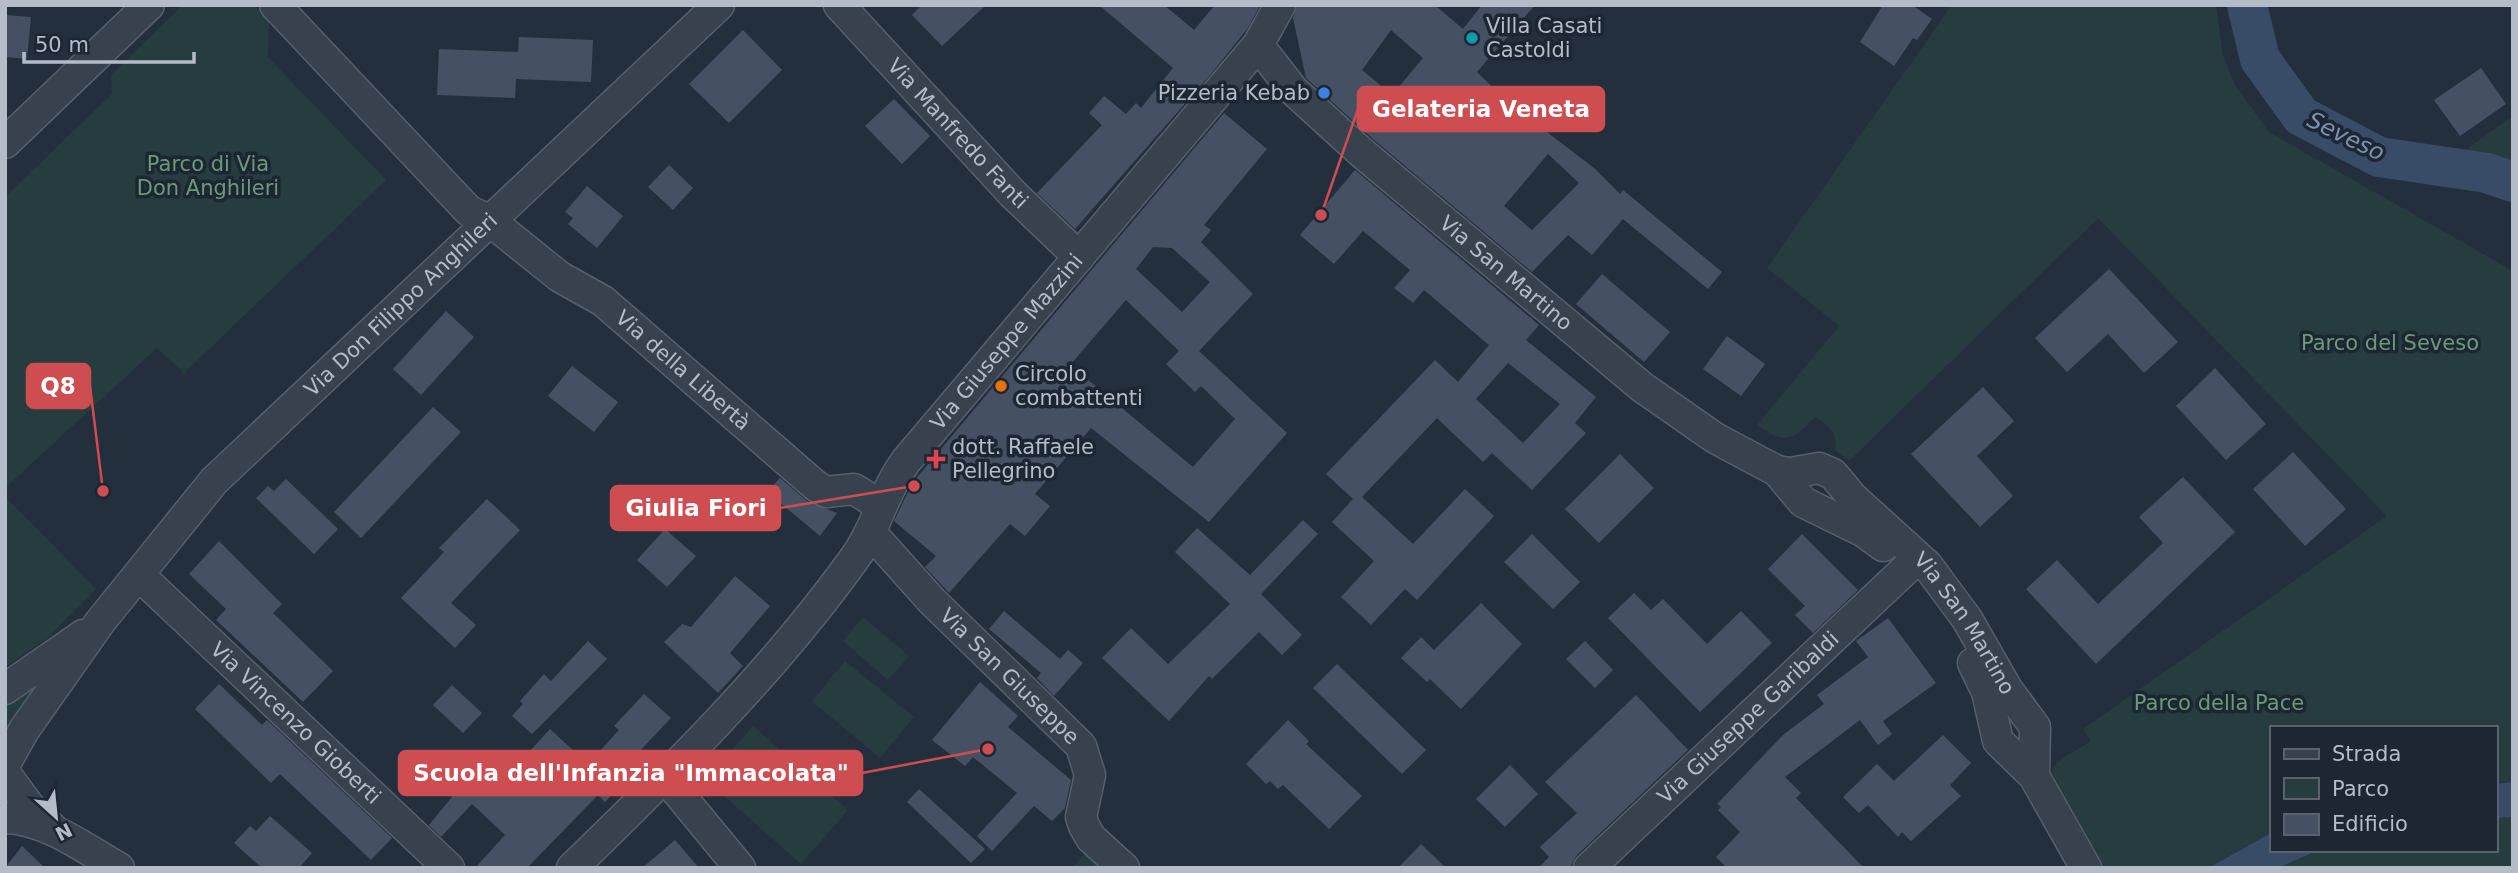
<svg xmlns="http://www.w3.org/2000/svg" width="2518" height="873" viewBox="0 0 2518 873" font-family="'DejaVu Sans',sans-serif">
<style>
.green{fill:#263c3f}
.water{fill:#394c67}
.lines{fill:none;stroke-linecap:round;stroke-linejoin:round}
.river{stroke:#394c67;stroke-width:40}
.building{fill:#455162;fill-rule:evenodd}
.minor-casing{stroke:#565f6c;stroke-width:33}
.minor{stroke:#38414e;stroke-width:30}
.culture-dot{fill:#0f9aa8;stroke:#1d2633;stroke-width:2.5}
.shop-dot{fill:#3f7fe0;stroke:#1d2633;stroke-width:2.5}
.food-dot{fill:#e8710a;stroke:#1d2633;stroke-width:2.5}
.health-dot{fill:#e0444e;stroke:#1d2633;stroke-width:2.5}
.labels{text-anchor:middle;stroke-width:7;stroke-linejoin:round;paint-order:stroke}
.poi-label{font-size:21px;fill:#b4bcc9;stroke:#1d2633;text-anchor:start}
.street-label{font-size:21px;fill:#b4bcc9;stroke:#1d2633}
.park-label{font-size:21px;fill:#6b9a76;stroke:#1d2633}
.water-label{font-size:23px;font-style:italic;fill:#7c92b1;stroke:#1d2633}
.leader{fill:none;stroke:#ce4d50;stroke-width:2.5}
.callout-dot{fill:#ce4d50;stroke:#1d2633;stroke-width:2.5}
.callout{fill:#ce4d50;stroke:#ce4d50;stroke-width:2.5}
.callout-label{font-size:23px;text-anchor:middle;font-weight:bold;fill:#fff}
</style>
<rect width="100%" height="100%" fill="#242f3e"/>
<g class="green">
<path d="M183,5H254L269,21L268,57L386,180L184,373L157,348L5,488V197L112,94L111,75Z"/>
<path d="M1952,5H2216L2223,56L2235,85L2269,132L2513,271V782L2495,784V728H2271V833L2208,868H2102C2089,850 2045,791 2052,771C2057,758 2080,749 2091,741L2083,729L2387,516L2098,218L1849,461L1835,450C1838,432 1829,426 1815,417C1793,441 1784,445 1757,425L1839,326L1767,268Z"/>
<path d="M2513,116V172L2463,152Z"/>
<path d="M5,497L96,589L45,640L5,667Z"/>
<path d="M863,617L909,656L888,680L843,641Z"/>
<path d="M845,661L914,717L880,758L812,701Z"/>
<path d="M50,668L5,739V697Z"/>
<path d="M753,726L848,810L801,864L705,779Z"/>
<path d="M2513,817V868H2278L2319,850H2495V818Z"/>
<path d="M1089,849L1109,868H1072Z"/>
</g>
<g class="water">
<path d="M2513,782V817L2495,818V784Z"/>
<path d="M2271,833V850H2319L2278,868H2208Z"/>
</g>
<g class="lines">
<path class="river" d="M2247,5L2260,59L2301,116L2379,157L2487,173L2513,182"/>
</g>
<g class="building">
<path d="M922,5H986L942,46L912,15Z"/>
<path d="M1099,5H1164L1194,30L1215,5H1260L1248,28L1211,74L1075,229L1037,193L1102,125L1089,113L1104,96L1126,114L1136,103L1141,108L1173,68Z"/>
<path d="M1297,5H1435L1463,29L1482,5H1535L1477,72L1509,103L1594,168L1620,194L1623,190L1722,272L1708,289L1623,219L1592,255L1568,235L1532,272L1373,139L1306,78L1293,18ZM1391,30L1423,58L1392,95L1362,70ZM1548,154L1579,183L1532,230L1504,206Z"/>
<path d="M1883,5H1912L1932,19L1917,40L1913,38L1894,66L1860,42Z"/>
<path d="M5,15L31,17L27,59L5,57Z"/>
<path d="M743,30L782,70L729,123L689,84Z"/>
<path d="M519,37L593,40L591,82L516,79L515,98L437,95L439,49L518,52Z"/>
<path d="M2481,68L2506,104L2460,136L2434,100Z"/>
<path d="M894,99L930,136L902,164L865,126Z"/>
<path d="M1224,113L1267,149L1204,225L1211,230L1201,242L1253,294L1199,351L1287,433L1209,522L1091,428L1035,494L1050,506L1025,536L1010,524L949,593L925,567L936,556L894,521L913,482ZM1153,247L1172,248L1210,282L1182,312L1136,269ZM1126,300L1179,351L1166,364L1195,392L1201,386L1235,419L1193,467L1070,365Z"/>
<path d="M669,165L693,188L673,210L648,187Z"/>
<path d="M1355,170L1539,325L1526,340L1596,397L1575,423L1586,433L1532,490L1492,453L1483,462L1437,418L1362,497L1413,544L1465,489L1494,516L1417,600L1405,589L1371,625L1341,597L1374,561L1332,522L1353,499L1326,474L1435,360L1458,382L1489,345L1424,290L1413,303L1394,288L1410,270L1363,231L1334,264L1300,235ZM1508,363L1560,404L1523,443L1476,399Z"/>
<path d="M587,186L623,216L597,248L568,224L573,218L565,212Z"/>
<path d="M2109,269L2178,342L2144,373L2108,334L2067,372L2035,338Z"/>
<path d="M1602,274L1670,332L1644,362L1576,304Z"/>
<path d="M446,311L474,337L421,395L393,369Z"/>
<path d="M1727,336L1765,364L1741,396L1703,369Z"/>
<path d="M572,366L618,402L594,432L548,396Z"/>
<path d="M2215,368L2266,424L2226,460L2176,406Z"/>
<path d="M1983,387L2014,421L1977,456L2013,496L1980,527L1911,454Z"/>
<path d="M433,407L461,432L361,538L334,512Z"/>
<path d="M2293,452L2346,509L2305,546L2253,489Z"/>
<path d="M1620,454L1654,488L1599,543L1565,509Z"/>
<path d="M2183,477L2235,532L2096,664L2026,589L2057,560L2098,604L2163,543L2139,517Z"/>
<path d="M780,478L807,501L837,513L820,536L767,492Z"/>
<path d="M286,479L338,529L314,554L256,498L268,486L274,491Z"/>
<path d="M487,499L520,530L451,603L476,625L455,648L401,598L444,552L439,548Z"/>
<path d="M1303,520L1318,534L1261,594L1302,635L1282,655L1259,632L1212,679L1209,676L1169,721L1102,658L1131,628L1168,664L1230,604L1175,552L1197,528L1250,575Z"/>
<path d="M665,529L696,556L667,587L637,560Z"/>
<path d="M1532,534L1580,582L1553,609L1504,562Z"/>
<path d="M1802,534L1858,590L1813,633L1795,615L1805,606L1768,569Z"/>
<path d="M219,541L282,604L273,613L333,671L303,702L216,620L226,609L189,574Z"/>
<path d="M735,576L770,606L730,653L743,666L718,693L664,642L682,624L691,627Z"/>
<path d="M1634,593L1651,610L1663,599L1707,644L1741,611L1772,643L1700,712L1608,618Z"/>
<path d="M1481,603L1522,644L1461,709L1430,679L1427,682L1401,658L1421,637L1434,650Z"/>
<path d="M1004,611L1060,659L1068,650L1083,663L1054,696L1037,678L1041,673L989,629Z"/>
<path d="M1888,618L1936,683L1883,721L1892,734L1878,745L1860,720L1785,777L1801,793L1796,798L1864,868H1727L1716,857L1740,832L1718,810L1721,807L1717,804L1783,735L1824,704L1817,695L1868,657L1856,641Z"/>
<path d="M588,641L607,659L532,734L512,716L523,704L520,701L544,674L551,681Z"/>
<path d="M1585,641L1613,670L1595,688L1566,659Z"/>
<path d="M1337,664L1426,750L1402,774L1313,688Z"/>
<path d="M980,682L1018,716L1008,727L1071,780L1065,808L1052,821L1034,806L992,851L977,836L1017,793L973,757L965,766L932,740Z"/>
<path d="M219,684L262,725L267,720L392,838L371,860L280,774L271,783L195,709Z"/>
<path d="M452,685L482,713L463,733L433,705Z"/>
<path d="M644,694L671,718L635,756L642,762L605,802L598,795L527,868H475L505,835L472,804L441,837L429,825L474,770L495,789L550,729L588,764L619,730L614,726Z"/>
<path d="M1636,695L1688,750L1577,855L1570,868H1538L1549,857L1540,847L1577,813L1545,782Z"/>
<path d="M1288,720L1309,741L1306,744L1362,796L1329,829L1283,785L1278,789L1270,781L1266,784L1246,764Z"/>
<path d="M1943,735L1971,763L1950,785L1961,796L1911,841L1902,832L1898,837L1868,805L1859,813L1843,797L1877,764L1894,781Z"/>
<path d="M1510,765L1538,794L1505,827L1476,799Z"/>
<path d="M919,789L985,849L971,863L907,802Z"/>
<path d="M270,816L312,853L299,868H262L234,843L250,826L256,831Z"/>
<path d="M675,840L699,868H642Z"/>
<path d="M1421,844L1446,868H1398Z"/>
<path d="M22,846L45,868H5Z"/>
</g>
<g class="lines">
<defs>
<g id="minor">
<path id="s1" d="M275,5L469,211L489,220L560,277L603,301L816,486L826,492L854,489L881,506"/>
<path id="s2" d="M839,5L1013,194L1079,257"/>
<path id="s3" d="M1258,45L1293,90L1361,152L1642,387L1715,438L1777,471L1790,473L1819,468L1833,474L1853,498L1927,565L1967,619L2007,689L2035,727L2034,776"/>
<path d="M5,143L149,5"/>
<path d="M1777,471L1803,502L1864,532L1883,546"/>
<path id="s4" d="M872,534L932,601L1081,746L1090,775L1081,817L1084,826L1091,838L1124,868"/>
<path id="s5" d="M140,576L449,868"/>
<path d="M1973,663L1987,692L1998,741L2034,776L2086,868"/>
<path d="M5,689L83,635"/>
<path id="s6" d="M5,764L24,730L100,622L214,481L719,5"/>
<path d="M7,776L32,810L51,827"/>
<path d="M665,777L740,868"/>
<path d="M5,818C46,819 84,848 119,868"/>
<path id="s7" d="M572,868C673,770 772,673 854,559C877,528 883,492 906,461L1258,45L1280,5"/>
<path id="s8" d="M1589,868L1907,568"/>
</g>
</defs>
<use href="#minor" class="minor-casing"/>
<use href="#minor" class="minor"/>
</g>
<circle class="culture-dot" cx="1472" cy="38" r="7"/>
<circle class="shop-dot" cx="1324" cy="93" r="7"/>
<circle class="food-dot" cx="1001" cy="386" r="7"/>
<path class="health-dot" d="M932.5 448.5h7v7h7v7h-7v7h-7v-7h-7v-7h7z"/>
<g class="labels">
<g class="poi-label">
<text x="1486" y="33">Villa Casati<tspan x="1486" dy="24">Castoldi</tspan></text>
<text x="1310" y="100" text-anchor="end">Pizzeria Kebab</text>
<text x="1015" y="381">Circolo<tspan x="1015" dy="24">combattenti</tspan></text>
<text x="952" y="454">dott. Raffaele<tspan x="952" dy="24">Pellegrino</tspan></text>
</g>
<g class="street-label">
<text dy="7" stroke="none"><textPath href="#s2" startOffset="175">Via Manfredo Fanti</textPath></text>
<text dy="7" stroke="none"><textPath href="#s3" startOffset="338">Via San Martino</textPath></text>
<text dy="7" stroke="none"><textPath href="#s6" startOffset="609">Via Don Filippo Anghileri</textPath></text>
<text dy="7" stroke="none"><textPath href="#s7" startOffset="686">Via Giuseppe Mazzini</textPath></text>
<text dy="7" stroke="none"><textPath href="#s1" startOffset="551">Via della Libertà</textPath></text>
<text dy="7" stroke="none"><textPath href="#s3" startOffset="933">Via San Martino</textPath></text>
<text dy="7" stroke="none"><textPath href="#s4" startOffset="198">Via San Giuseppe</textPath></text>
<text dy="7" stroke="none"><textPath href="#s8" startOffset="219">Via Giuseppe Garibaldi</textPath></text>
<text dy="7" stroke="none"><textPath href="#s5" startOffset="214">Via Vincenzo Gioberti</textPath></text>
</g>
<g class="park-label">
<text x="208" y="171">Parco di Via<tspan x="208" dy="24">Don Anghileri</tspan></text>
<text x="2390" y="350">Parco del Seveso</text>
<text x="2219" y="710">Parco della Pace</text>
</g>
<g class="water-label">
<text transform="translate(2346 136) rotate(26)" y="8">Seveso</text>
</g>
</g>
<path class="leader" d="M1321 215L1358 109M103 491L90 386M914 486L780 508M988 749L862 773"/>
<g class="callout-dot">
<circle cx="1321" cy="215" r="7"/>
<circle cx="103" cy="491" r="7"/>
<circle cx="914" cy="486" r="7"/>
<circle cx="988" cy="749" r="7"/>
</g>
<g class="callout">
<rect x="1358" y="87" width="246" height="44" rx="7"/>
<rect x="27" y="364" width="63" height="44" rx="7"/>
<rect x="611" y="486" width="169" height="44" rx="7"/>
<rect x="399" y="751" width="463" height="44" rx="7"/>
</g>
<g class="callout-label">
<text x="1481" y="117">Gelateria Veneta</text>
<text x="58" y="394">Q8</text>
<text x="696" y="516">Giulia Fiori</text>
<text x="631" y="781">Scuola dell'Infanzia "Immacolata"</text>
</g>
<rect width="2518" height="873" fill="none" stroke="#b4bcc9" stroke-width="14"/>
<rect x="2270" y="726" width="228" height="126" fill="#1d2633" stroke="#59626f" stroke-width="2"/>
<rect x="2284" y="749" width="35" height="10" fill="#38414e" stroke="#59626f" stroke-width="2"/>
<text x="2332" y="761" font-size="21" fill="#b4bcc9">Strada</text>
<rect x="2284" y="778" width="35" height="21" fill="#263c3f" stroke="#59626f" stroke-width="2"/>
<text x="2332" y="796" font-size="21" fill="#b4bcc9">Parco</text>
<rect x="2284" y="814" width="35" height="21" fill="#455162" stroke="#59626f" stroke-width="2"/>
<text x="2332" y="831" font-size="21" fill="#b4bcc9">Edificio</text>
<g transform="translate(56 817) rotate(153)" stroke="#1d2633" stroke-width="5" paint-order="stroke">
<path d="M0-5L12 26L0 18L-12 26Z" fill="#b4bcc9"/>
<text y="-10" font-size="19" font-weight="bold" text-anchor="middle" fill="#b4bcc9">N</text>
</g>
<path d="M24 52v10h170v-10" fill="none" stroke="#b4bcc9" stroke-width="3.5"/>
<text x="35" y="52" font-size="21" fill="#b4bcc9" stroke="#1d2633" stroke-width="5" paint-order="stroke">50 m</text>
</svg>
